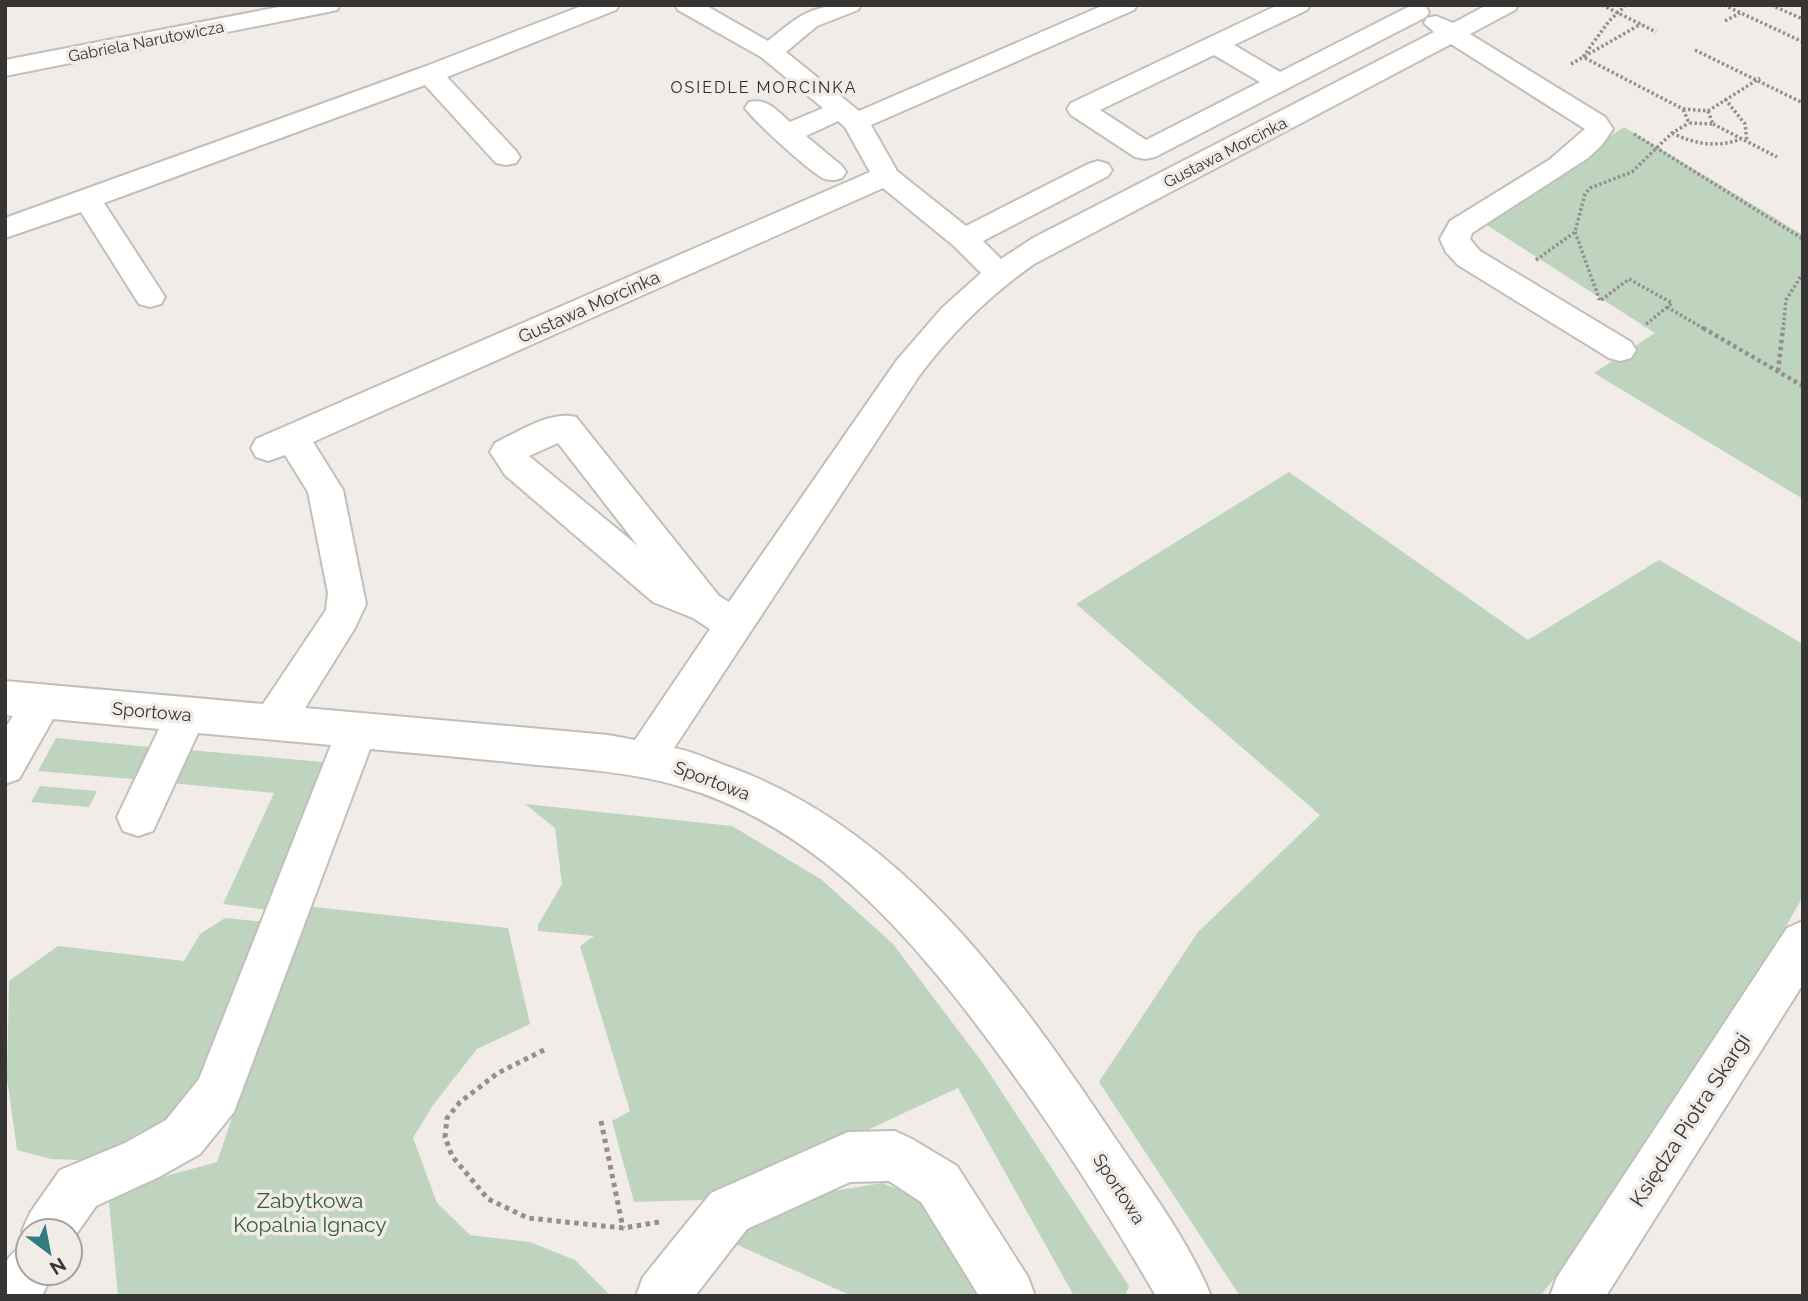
<svg xmlns="http://www.w3.org/2000/svg" width="1808" height="1301" viewBox="0 0 1808 1301" font-family="Raleway,sans-serif">
<style>
.green{fill:#bed4be}
.lines{fill:none;stroke-linecap:round;stroke-linejoin:round}
.minor-casing{stroke:#c2beb9;stroke-width:4}
.path-far2{stroke:#938f8c;stroke-width:3.5;stroke-dasharray:2.5 2.5;stroke-linecap:butt}
.path-far1{stroke:#938f8c;stroke-width:4.5;stroke-dasharray:3.5 3.5;stroke-linecap:butt}
.path{stroke:#938f8c;stroke-width:5;stroke-dasharray:4.5 4.5;stroke-linecap:butt}
.minor{fill:#fff;fill-rule:evenodd}
.labels{text-anchor:middle;stroke-width:7;stroke-linejoin:round;paint-order:stroke}
.far-street-label{font-size:16px;fill:#373533;stroke:#f1ece7}
.far-neighbourhood-label{font-size:16px;letter-spacing:2px;fill:#2f2c28;stroke:#f1ece7}
.street-label{font-size:18px;fill:#373533;stroke:#f1ece7}
.near-street-label{font-size:21px;fill:#373533;stroke:#f1ece7}
.near-park-label{font-size:21px;fill:#365d37;stroke:#f1ece7}
</style>
<rect width="100%" height="100%" fill="#f1ece7"/>
<g class="green">
<path d="M1624,127L1803,235V499L1594,373L1655,333L1482,222Z"/>
<path d="M1289,472L1528,640L1659,560L1803,644V896L1757,979L1617,1202L1540,1296H1240L1099,1082L1198,932L1320,815L1076,604Z"/>
<path d="M56,738L160,748L143,780L38,771Z"/>
<path d="M189,750L333,763L276,911L223,904L274,793L171,783Z"/>
<path d="M40,786L97,791L89,807L31,802Z"/>
<path d="M525,804L732,826L822,880L893,944L982,1062L1129,1286L1125,1296H1074L958,1088L850,1138L751,1176L702,1200L634,1202L612,1121L630,1111L580,946L594,936L538,931V925L562,884L555,828Z"/>
<path d="M304,906L508,928L530,1024L477,1049L433,1105L413,1138L437,1203L470,1235L530,1242L575,1260L611,1296H118L108,1192L217,1162Z"/>
<path d="M225,918L268,922L215,1052L181,1117L135,1146L81,1160L51,1159L17,1150L7,1078L9,981L58,946L184,961L200,934Z"/>
<path d="M882,1183L917,1196L958,1243L986,1296H852L733,1243L741,1228L810,1195Z"/>
</g>
<g class="lines">
<defs>
<g id="minor">
<path d="M289,5H340L337,10L328,12L5,76V60Z"/>
<path d="M584,5H619L616,10L447,77L516,151L520,157L516,163L506,165L496,163L425,85L104,203L165,297L161,304L150,307L139,304L81,212L5,238V218L421,68Z"/>
<path d="M675,5H705L768,41C806,10 812,5 861,5L858,10L817,26L786,52L859,111L1104,5H1137L1134,10L871,125L897,171L966,226L1088,164L1098,161L1108,164L1112,170L1108,176L983,241L1001,259L1033,238L1434,32L1424,23L1427,18L1436,16L1453,23L1487,5H1518L1515,10L1470,34L1605,117L1613,129L1602,145L1588,158L1472,233L1470,239L1480,251L1631,342L1636,350L1631,358L1620,361L1609,358L1458,265L1446,252L1440,239L1450,221L1549,160L1585,129L1451,44L1034,264C989,296 952,332 919,376L674,748C691,751 708,759 724,765C900,826 1015,989 1115,1138C1149,1188 1188,1240 1211,1296H1156C1108,1213 1057,1133 1000,1056C917,943 820,826 679,786C634,773 586,769 538,765C482,759 426,754 370,749L234,1112L200,1154L159,1177L96,1206L70,1243V1231H28V1273H53L42,1296H5C5,1266 0,1257 28,1244L22,1231L30,1213L60,1170L125,1143L166,1120L199,1079L331,745L198,733L153,831L138,836L123,831L117,817L159,729L53,719L19,779L5,784V728L13,716L5,715V681L263,704L326,610L328,593L308,492L285,455L268,461L256,457L251,448L256,439L870,172L845,127L838,121L806,136L842,166L846,172L842,178C836,180 832,181 825,179C812,174 754,121 745,108L749,102C768,98 777,111 790,122L823,108L761,57L678,10ZM883,188L954,246L981,273L942,308L897,360L729,602L719,596L576,417C551,410 518,432 495,443L490,452L505,475L653,602L693,618L710,629L635,740L608,735L305,708L355,628L366,604L343,490L313,442ZM558,443L638,546L529,456Z"/>
<path d="M1278,5H1310L1307,10L1234,45L1280,72L1408,7H1426L1429,12L1426,17L1155,157L1145,159L1135,157L1071,115L1067,109L1071,103ZM1214,55L1260,82L1146,140L1100,110Z"/>
<path d="M1803,921V984L1606,1296H1550L1557,1277L1787,928Z"/>
<path d="M895,1131L912,1139L957,1166L1028,1277L1035,1296H979L921,1202L889,1181L850,1182L747,1229L695,1296H636L643,1277L711,1193L848,1132Z"/>
</g>
</defs>
<use href="#minor" class="minor-casing"/>
<g class="path-far2">
<path d="M1602,5L1656,32"/>
<path d="M1626,5L1609,21L1583,57L1683,109"/>
<path d="M1724,5L1803,42"/>
<path d="M1771,5L1803,19"/>
<path d="M1725,21L1740,13"/>
<path d="M1695,50L1803,103"/>
<path d="M1571,64L1641,24"/>
<path d="M1725,99L1745,124L1747,142"/>
<path d="M1683,109L1708,111L1713,124L1689,123Z"/>
<path d="M1708,111L1760,78"/>
<path d="M1713,124L1777,157"/>
<path d="M1672,133C1695,144 1716,148 1741,139"/>
<path d="M1634,134L1803,239"/>
<path d="M1575,232L1600,301L1629,279L1672,303L1644,326"/>
<path d="M1536,260L1575,232L1585,194L1590,188L1632,172L1672,133L1689,123"/>
<path d="M1667,307L1706,330"/>
<path d="M1783,330L1786,300L1803,273"/>
</g>
<g class="path-far1">
<path d="M1703,328L1803,386"/>
<path d="M1778,371L1783,328"/>
</g>
<g class="path">
<path d="M544,1050L498,1073L460,1102L447,1118L445,1137L452,1156L488,1199L528,1218L623,1228L659,1222"/>
<path d="M601,1121L623,1228"/>
</g>
<use href="#minor" class="minor"/>
</g>
<g class="labels">
<g class="far-street-label">
<text transform="translate(146 41) rotate(-11)" y="6">Gabriela Narutowicza</text>
<text transform="translate(1225 152) rotate(-27)" y="6">Gustawa Morcinka</text>
</g>
<g class="far-neighbourhood-label">
<text x="764" y="93">OSIEDLE MORCINKA</text>
</g>
<g class="street-label">
<text transform="translate(589 307) rotate(-24)" y="6">Gustawa Morcinka</text>
<text transform="translate(152 712) rotate(5)" y="6">Sportowa</text>
<text transform="translate(712 781) rotate(21)" y="6">Sportowa</text>
<text transform="translate(1119 1189) rotate(57)" y="6">Sportowa</text>
</g>
<g class="near-street-label">
<text transform="translate(1690 1120) rotate(-57)" y="7">Księdza Piotra Skargi</text>
</g>
<g class="near-park-label">
<text x="310" y="1208">Zabytkowa<tspan x="310" dy="24">Kopalnia Ignacy</tspan></text>
</g>
</g>
<rect width="1808" height="1301" fill="none" stroke="#373533" stroke-width="14"/>
<g transform="translate(49 1252) rotate(148)"><circle r="33" fill="#f1ece7" stroke="#a7a39f" stroke-width="2"/>
<path d="M0-5L12 26L0 18L-12 26Z" fill="#327b7f"/>
<text y="-10" font-size="19" font-weight="bold" text-anchor="middle" fill="#373533">N</text>
</g>
</svg>
